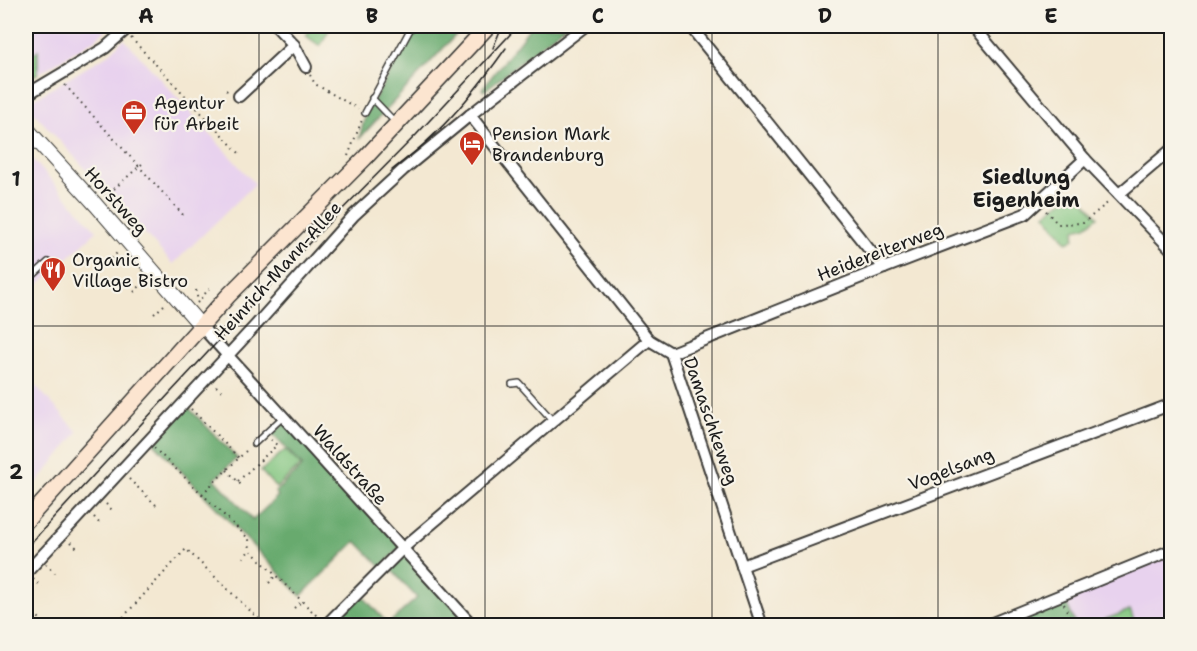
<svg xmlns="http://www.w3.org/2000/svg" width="1197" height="651" viewBox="0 0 1197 651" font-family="'Shantell Sans',sans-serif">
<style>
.built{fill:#e8d2ee}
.green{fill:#81c57f;stroke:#4e704e;stroke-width:1.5}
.forest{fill:#68aa6e;stroke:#426345;stroke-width:1.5}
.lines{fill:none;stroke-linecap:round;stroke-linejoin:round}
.service-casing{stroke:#3c3b37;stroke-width:8}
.minor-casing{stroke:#3c3b37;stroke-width:14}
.tertiary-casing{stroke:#3c3b37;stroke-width:16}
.secondary-casing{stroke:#3c3b37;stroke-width:18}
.path{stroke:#3c3b37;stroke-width:2;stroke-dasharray:1.5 4.5;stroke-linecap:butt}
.service{stroke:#fff;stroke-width:5}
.minor{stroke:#fff;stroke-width:10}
.tertiary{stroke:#fff;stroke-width:14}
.secondary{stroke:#fce5d0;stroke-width:15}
.tram{stroke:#1c1c1c;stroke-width:1.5}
.grid{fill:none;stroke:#1c1c1c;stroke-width:1.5;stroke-opacity:0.55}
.labels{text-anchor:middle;stroke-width:4.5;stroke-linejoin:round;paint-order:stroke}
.poi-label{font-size:18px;fill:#1c1c1c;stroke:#f7f3e8;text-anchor:start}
.street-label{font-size:18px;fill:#1c1c1c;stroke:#f7f3e8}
.neighbourhood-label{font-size:20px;font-weight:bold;fill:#1c1c1c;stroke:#f7f3e8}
.neatline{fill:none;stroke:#1c1c1c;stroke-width:2}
.grid-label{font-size:20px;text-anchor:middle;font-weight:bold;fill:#1c1c1c}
</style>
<rect width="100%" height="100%" fill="#f7f3e8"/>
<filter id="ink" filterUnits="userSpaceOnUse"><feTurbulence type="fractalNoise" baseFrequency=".0167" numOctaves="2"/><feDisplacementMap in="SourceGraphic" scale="12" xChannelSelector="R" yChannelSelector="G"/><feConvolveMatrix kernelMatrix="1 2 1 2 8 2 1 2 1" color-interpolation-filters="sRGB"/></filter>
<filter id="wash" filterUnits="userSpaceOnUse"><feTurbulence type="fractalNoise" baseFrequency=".008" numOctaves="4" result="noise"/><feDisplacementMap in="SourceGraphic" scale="24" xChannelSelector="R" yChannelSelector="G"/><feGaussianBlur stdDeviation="1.35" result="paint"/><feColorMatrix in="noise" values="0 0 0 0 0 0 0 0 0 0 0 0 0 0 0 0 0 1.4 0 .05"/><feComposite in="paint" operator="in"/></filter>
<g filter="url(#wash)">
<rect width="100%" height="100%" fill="#f3e8d2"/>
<g class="built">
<path d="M26,26H111L94,40L26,81Z"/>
<path d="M124,39L255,184L173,264L26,104L109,54Z"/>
<path d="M26,152L97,231L26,296Z"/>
<path d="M26,375L78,432L26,496Z"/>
<path d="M1171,553V625H1076L1064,598Z"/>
</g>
<g class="green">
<path d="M315,26H331L320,46L305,35Z"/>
<path d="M26,49L32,55L38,50V73L26,81Z"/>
<path d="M1076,191L1098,217L1086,226L1075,229L1074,239L1067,242L1045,214Z"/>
<path d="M285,450L301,465L276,488L261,471Z"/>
<path d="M1130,610L1136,625H1093V624Z"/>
</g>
<g class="forest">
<path d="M418,26H464L359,139L366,113Z"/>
<path d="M531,26H565L484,91L482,89Z"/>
<path d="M188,407L237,458L215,479L253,520L278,496L275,492L303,466L272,434L285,423L401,547L381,567L356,541L301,596L154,443Z"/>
<path d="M404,550L470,625H343L337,619L361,594L388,624L417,598L388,566Z"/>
<path d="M1064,598L1076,625L992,626Z"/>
</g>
</g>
<g filter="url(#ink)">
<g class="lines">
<defs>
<g id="service">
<path d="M372,98L396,123"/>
<path d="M365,113L412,26"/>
<path d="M26,282L48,262"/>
<path d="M512,384L519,383L553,421"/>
<path d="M254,444L284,416"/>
</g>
<g id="minor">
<path d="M276,26L294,45L306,67"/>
<path d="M690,26L884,268"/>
<path d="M973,26L1085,159L1172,250"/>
<path d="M26,95L105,48L130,26"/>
<path d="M239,96L294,45"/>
<path d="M470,115L649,340L671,353L762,626"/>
<path d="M1119,194L1172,149"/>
<path d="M201,326L473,626"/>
<path d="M671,353L884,268L1025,214L1085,159"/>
<path d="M742,566L1172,404"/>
<path d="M26,573L256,325L354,215L403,170L470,115L585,26"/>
<path d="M325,626L403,548L649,340"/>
<path d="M985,626L1172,550"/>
</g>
<path id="tertiary" d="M26,128L96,205L201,326"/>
<path id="secondary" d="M26,521L228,296L365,158L488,26"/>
</defs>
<use href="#service" class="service-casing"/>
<use href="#minor" class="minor-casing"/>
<use href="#tertiary" class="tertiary-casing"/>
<use href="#secondary" class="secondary-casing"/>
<g class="path">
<path d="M131,38L239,153"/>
<path d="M310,75L315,84L358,109"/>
<path d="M65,85L184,216"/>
<path d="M226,91L231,88"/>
<path d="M348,156L362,120"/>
<path d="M105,197L143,163"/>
<path d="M1046,211L1058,224L1083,223L1110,201"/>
<path d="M309,236L315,242"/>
<path d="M107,263L119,251"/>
<path d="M196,290L198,302"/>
<path d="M134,292L146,280"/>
<path d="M197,303L209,289"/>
<path d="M154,314L165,304"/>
<path d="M216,386L223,392"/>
<path d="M191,409L239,458"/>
<path d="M154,448L249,539L250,550L318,617"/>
<path d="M227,470L243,487"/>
<path d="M129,479L159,508"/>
<path d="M238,481L277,445L271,440"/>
<path d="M202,494L247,450"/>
<path d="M106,504L112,510"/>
<path d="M94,517L100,524"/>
<path d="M71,542L77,548"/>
<path d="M243,558L249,551"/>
<path d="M46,564L55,573"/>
<path d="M33,579L42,587"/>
<path d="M269,583L276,575"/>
<path d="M26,604L30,609L26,614"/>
<path d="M1064,604L1073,626"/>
<path d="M294,608L301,602"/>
<path d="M30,609L44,623"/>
<path d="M115,626L186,549L266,626"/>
<path d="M1053,626L1070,619"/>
</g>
<use href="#service" class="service"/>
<use href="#minor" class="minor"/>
<use href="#tertiary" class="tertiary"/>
<use href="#secondary" class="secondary"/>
<g class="tram">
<path d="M493,48L502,26"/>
<path d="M392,170C403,161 414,153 425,143C456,115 482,82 506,48"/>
<path d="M26,548L313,239L416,135L518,26"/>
</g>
</g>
</g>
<path class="grid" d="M259,26V626M485,26V626M712,26V626M938,26V626M26,326H1172"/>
<defs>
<symbol id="office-pin" viewBox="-11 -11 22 30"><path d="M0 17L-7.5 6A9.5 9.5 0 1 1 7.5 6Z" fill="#c8321e" stroke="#f7f3e8"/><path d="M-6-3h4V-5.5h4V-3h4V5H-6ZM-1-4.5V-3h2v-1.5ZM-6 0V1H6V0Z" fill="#fff"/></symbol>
<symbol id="hotel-pin" viewBox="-11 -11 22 30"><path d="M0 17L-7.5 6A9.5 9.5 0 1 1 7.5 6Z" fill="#c8321e" stroke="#f7f3e8"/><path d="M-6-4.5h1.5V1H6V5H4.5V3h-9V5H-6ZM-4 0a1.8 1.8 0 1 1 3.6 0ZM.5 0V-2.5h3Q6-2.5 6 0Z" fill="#fff"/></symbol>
<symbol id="restaurant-pin" viewBox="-11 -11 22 30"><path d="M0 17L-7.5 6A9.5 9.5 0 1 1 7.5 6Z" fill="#c8321e" stroke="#f7f3e8"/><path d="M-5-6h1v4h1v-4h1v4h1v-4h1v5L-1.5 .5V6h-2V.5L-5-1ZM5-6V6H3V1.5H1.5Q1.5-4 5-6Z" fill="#fff"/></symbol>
</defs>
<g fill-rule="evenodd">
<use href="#office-pin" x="119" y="98" width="30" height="40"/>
<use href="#hotel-pin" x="457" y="129" width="30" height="40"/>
<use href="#restaurant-pin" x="38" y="255" width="30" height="40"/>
</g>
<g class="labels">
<g class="poi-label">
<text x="154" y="109">Agentur<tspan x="154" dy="21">für Arbeit</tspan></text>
<text x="492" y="140">Pension Mark<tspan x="492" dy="21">Brandenburg</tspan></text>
<text x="72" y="266">Organic<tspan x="72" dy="21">Village Bistro</tspan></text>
</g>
<g class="street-label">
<text transform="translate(116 201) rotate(48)" y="6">Horstweg</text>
<text transform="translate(880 252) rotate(-21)" y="6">Heidereiterweg</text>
<text transform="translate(278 271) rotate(-48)" y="6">Heinrich-Mann-Allee</text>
<text transform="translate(711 421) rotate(71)" y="6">Damaschkeweg</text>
<text transform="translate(350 465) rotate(48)" y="6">Waldstraße</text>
<text transform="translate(951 469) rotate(-21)" y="6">Vogelsang</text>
</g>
<g class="neighbourhood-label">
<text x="1026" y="184">Siedlung<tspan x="1026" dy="23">Eigenheim</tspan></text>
</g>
</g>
<rect width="1197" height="651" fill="none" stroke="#f7f3e8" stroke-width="66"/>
<rect x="33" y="33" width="1131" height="585" class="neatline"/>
<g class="grid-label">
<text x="146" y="23">A</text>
<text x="372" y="23">B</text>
<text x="598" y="23">C</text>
<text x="825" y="23">D</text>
<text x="1051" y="23">E</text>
<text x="16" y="186">1</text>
<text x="16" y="479">2</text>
</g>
</svg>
